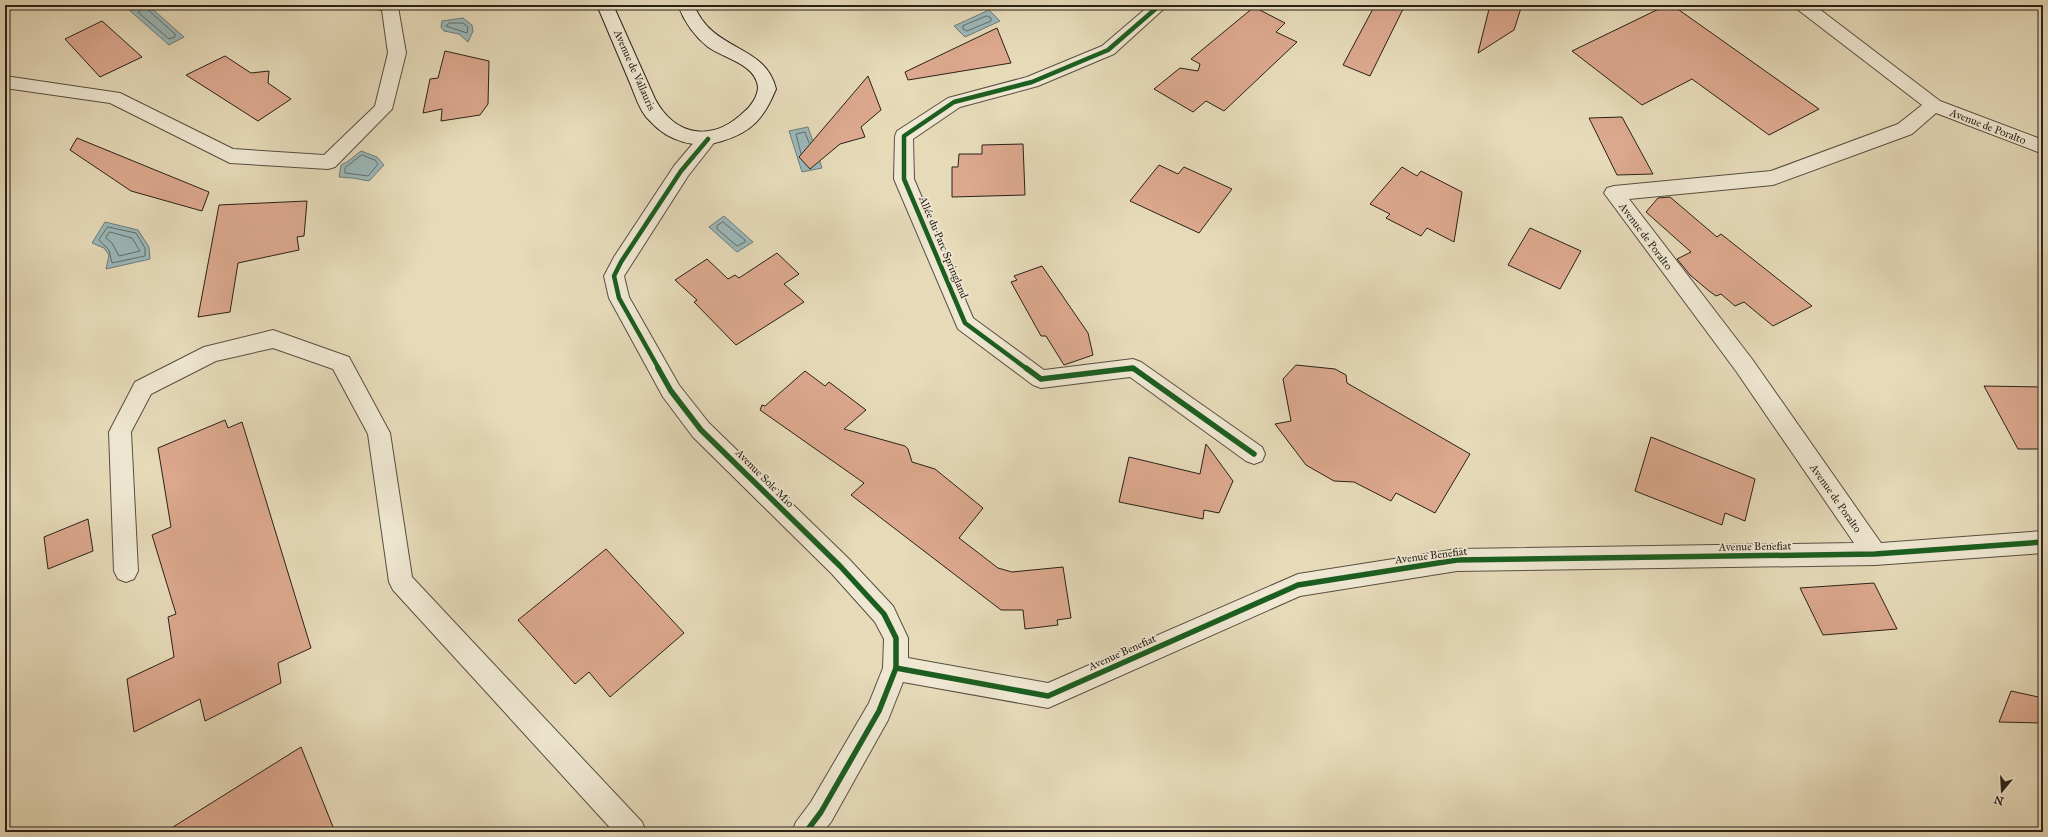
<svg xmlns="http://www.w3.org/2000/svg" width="2048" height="837" viewBox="0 0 2048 837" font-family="'IM FELL Great Primer',serif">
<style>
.water{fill:#9bb8ba;stroke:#6d7c79}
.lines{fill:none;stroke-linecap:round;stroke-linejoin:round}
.shore{stroke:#626c69;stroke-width:1}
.building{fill:#dca88e;stroke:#292118}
.service-casing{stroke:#584f40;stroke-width:2}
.minor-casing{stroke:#584f40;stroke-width:2}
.secondary-casing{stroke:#292118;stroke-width:2}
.service{fill:#efe7d2;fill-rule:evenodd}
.minor{fill:#efe7d2;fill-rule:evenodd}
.secondary{fill:#efe7d2;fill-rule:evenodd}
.cycleway-far1-casing{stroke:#efe7d2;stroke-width:6}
.cycleway-casing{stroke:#efe7d2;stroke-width:8}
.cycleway-far1{stroke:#1b5e20;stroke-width:4.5}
.cycleway{stroke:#1b5e20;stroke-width:5.5}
.labels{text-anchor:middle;stroke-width:3.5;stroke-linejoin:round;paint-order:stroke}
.street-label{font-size:11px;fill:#292118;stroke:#efe7d2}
</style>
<rect width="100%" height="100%" fill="#e6dab9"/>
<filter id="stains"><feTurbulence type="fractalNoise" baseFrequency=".005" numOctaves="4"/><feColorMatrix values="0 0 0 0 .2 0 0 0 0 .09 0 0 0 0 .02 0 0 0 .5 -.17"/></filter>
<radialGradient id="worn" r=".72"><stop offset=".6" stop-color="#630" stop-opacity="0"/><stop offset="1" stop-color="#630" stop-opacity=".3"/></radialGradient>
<g class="water">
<path d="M140,5H148L184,37L169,45L129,10Z"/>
<path d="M989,10L1000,21L965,37L954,26Z"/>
<path d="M463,18L472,25L473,31L468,42L459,34L444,31L441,27L442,21Z"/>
<path d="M808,127L822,168L802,172L789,131Z"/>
<path d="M361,151L377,157L384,165L369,181L353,178L339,177L341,165L347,162Z"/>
<path d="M724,216L753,242L737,252L709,227Z"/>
<path d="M105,222L138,230L149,247L150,259L106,269L109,255L104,248L92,243Z"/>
</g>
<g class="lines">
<g class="shore">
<path d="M140,5L139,13L169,39L175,37V34L147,9L146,5"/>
<path d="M987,16L991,18V21L967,31L963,29V26Z"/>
<path d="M450,23H463L468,27L467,33L446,26Z"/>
<path d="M801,154L796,134L805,132L809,143"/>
<path d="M362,155L375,160L378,164L368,176L345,173V168Z"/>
<path d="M723,222L745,240V242L737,246L717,229V226Z"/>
<path d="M108,227L136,233L145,248V256L112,263L109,250L99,240Z"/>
<path d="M110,232L132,238L140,251L119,256L112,243L106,238Z"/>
</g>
</g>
<g class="building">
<path d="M1375,5H1405L1370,76L1343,65Z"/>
<path d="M1490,5H1522L1514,30L1478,53Z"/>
<path d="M1667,5H1672L1819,109L1769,135L1692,79L1642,105L1572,51Z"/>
<path d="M1254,7L1285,23L1276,32L1297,42L1224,111L1206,101L1193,112L1154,89L1180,68L1198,71L1200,64L1191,59Z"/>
<path d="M102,21L142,57L100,77L65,39Z"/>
<path d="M997,28L1011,63L908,80L905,72Z"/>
<path d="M445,51L489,61L488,104L480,115L441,121L442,109L423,113L430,79L438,78Z"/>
<path d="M225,56L251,73L269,71L268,83L291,99L258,121L186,75Z"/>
<path d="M868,76L881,110L861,127L865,137L840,144L810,169L799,157Z"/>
<path d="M1622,117L1653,174L1617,175L1589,118Z"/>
<path d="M77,138L209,192L202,211L131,191L70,150Z"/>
<path d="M1023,144L1025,195L952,197V167H958L959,154H982V145Z"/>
<path d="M1159,165L1178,174L1184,167L1232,189L1199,233L1130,201Z"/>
<path d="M1402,167L1417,176L1421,171L1462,192L1454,242L1427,228L1421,236L1386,218L1390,214L1370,204Z"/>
<path d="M1670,197L1717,237L1721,234L1812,306L1773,326L1744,302L1735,306L1721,294L1716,296L1709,291L1690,275L1677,259L1691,252L1646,212L1658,198Z"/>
<path d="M307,201L304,236L297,237L299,250L238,263L230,312L198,317L219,205Z"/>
<path d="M1530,228L1581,251L1560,289L1508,265Z"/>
<path d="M777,253L799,274L784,284L804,302L736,345L694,302L697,300L675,280L707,259L728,279L735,275L739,278Z"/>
<path d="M1042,266L1088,333L1093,355L1064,365L1046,336H1041L1011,282L1017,280L1014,276Z"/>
<path d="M1296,365L1335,369L1346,375L1347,383L1470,454L1435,513L1396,493L1391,501L1354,482L1334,481L1306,465L1275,424L1291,421L1283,379Z"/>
<path d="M805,371L825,386L829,382L866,410L844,429L905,446L908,449L912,462L935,469L983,508L959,538L998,568L1012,572L1063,567L1071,618L1057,620L1058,625L1025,629L1023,610H1001L851,495L864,483L760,410L762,405L765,406Z"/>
<path d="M1984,386L2043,387V449H2018Z"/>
<path d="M225,420L228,428L242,422L311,648L278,663L281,683L205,721L200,699L134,732L127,679L174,657L168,617L176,614L152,535L171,527L158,448Z"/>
<path d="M1651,437L1755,479L1745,521L1725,513L1722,525L1635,491Z"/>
<path d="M1206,444L1233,481L1219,513L1204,510L1203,519L1119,502L1129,457L1200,474Z"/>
<path d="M88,519L93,551L48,569L44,537Z"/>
<path d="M606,549L684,633L610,697L589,672L575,684L518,620Z"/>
<path d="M1874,583L1897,629L1823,635L1800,588Z"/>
<path d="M2011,691L2043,698V723L1999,722Z"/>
<path d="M301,747L335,832H165Z"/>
</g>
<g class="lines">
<defs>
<g id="service">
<path d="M375,5H397L398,7L406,53L392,109L335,167L328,169L230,163L110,103L5,88V76L120,93L233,149L324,155L375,106L388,53L382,10L377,9Z"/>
<path d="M273,330L349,357L390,433L412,577L642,822L646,832H614L393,590L389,582L368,434L333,369L273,348L216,361L151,394L131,432L138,571L134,579L126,582L118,579L114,571L109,432L135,382L204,347Z"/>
</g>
<g id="minor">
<path d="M1150,5H1168L1114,54L1038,86L960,107L913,139L914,179L973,318L1044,370L1133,359L1141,362L1262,447L1265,454L1262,461L1254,464L1246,461L1130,377L1041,388L1033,385L958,329L894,179L895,136L897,131L948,98L1027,77L1102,46Z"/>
<path d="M1795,5H1814L1940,101L2043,140V154L1936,113L1912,134L1773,185L1629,199L1752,359L1881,543L2043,531V553L1875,565L1457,571L1300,596L1048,708L903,682L888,720L831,822L823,832H792L796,822L811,802L869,703L883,668L884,639L875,622L832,574L693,437L663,397L609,298L604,276L614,257L674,166L701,134L708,132L715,134L717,139L688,176L624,276L629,297L679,385L709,423L848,558L893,606L908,638V658L1048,683L1298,574L1457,549L1854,543L1736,371L1604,193L1607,188L1614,186L1771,171L1898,124L1922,105L1797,9Z"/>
</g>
<path id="secondary" d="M597,5H613L655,99C676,138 714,142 745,111C751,106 758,96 758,87C756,64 723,58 708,47C694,36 684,21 678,5H694C713,53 765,43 776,89C764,118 752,132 722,141C696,150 668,141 650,121C640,112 635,95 630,83C619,57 608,31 597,5Z"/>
</defs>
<use href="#service" class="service-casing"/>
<use href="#minor" class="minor-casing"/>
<use href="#secondary" class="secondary-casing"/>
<use href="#service" class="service"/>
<use href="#minor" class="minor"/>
<use href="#secondary" class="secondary"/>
<defs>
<g id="cycleway-far1">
<path d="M659,369L619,298L614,276L621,262L681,171L708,139"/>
<path d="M1027,369L965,323L904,179V136L954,102L1032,82L1108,50L1160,5"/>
<path d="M1126,369H1134"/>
</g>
<g id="cycleway">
<path d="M658,368L671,391L701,430L840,566L884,614L896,638V668L879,711L821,812L806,832"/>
<path d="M1026,368L1041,379L1133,368L1254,454"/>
<path d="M896,668L1048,696L1298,585L1457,560L1875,554L2043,542"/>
</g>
</defs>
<use href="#cycleway-far1" class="cycleway-far1-casing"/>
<use href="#cycleway" class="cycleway-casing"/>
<use href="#cycleway-far1" class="cycleway-far1"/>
<use href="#cycleway" class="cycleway"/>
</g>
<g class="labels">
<g class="street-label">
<text transform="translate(635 70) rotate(66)" y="4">Avenue de Vallauris</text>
<text transform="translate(1988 126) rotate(21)" y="4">Avenue de Poralto</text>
<text transform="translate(1646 236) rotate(53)" y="4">Avenue de Poralto</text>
<text transform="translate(944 247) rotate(67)" y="4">Allée du Parc Springland</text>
<text transform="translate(765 478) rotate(45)" y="4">Avenue Sole Mio</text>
<text transform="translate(1836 498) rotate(55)" y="4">Avenue de Poralto</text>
<text transform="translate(1755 546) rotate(-1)" y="4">Avenue Benefiat</text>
<text transform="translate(1431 555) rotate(-7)" y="4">Avenue Benefiat</text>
<text transform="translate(1122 652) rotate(-24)" y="4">Avenue Benefiat</text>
</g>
</g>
<rect width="2048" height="837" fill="none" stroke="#e6dab9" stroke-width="20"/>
<rect x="6" y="6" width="2036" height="825" fill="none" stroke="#292118" stroke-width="2"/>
<rect x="10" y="10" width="2028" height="817" fill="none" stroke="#292118"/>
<g transform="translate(2002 791) rotate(198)" stroke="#efe7d2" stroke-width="3" paint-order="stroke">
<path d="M0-3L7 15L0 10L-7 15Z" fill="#292118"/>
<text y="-6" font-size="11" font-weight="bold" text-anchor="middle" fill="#292118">N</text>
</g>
<rect width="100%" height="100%" filter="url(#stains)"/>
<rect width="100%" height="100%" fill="url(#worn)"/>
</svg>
